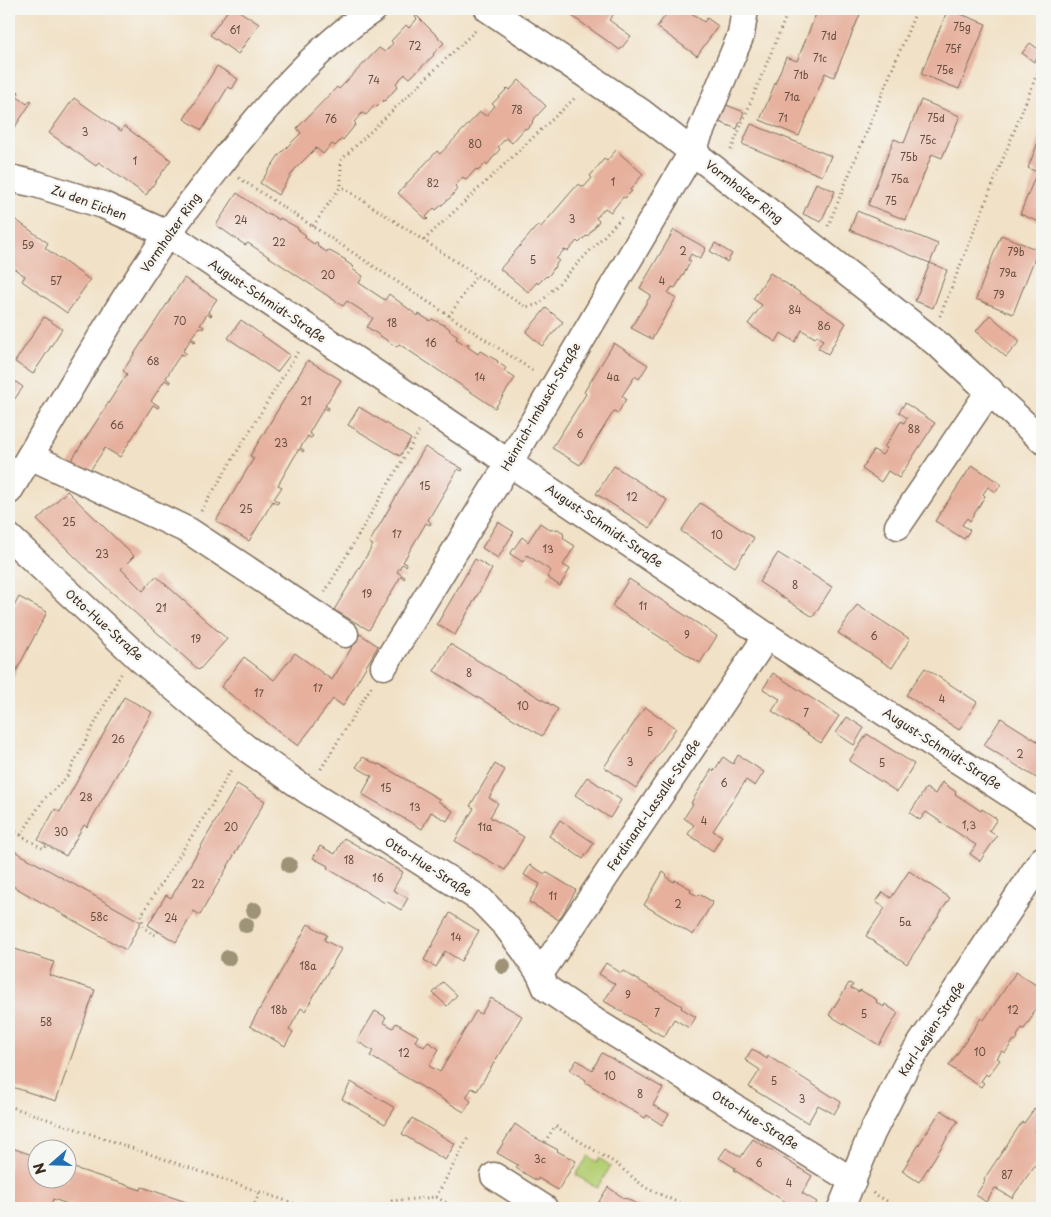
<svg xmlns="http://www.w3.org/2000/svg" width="1051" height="1217" viewBox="0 0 1051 1217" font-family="'Playpen Sans',sans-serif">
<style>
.green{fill:#b5cf74;stroke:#787c49}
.building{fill:#e6b09d}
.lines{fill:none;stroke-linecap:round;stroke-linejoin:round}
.minor-casing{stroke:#7b6a59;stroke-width:29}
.path{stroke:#7b6a59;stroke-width:3;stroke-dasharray:1 4;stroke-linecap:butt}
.minor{stroke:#fff;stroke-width:26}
.tree{fill:#9e9376}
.labels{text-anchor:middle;stroke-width:5;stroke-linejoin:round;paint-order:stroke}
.number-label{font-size:10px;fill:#664c3e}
.street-label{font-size:12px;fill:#3b2a1e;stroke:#f6f6f2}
</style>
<rect width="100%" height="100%" fill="#f6f6f2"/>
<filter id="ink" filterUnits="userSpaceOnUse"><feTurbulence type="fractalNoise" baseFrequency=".02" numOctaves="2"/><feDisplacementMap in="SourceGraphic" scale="10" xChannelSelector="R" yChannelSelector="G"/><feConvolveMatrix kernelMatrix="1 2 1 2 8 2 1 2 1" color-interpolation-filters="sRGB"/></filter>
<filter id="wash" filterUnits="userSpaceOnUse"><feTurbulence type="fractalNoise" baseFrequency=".0096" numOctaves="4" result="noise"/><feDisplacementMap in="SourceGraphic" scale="20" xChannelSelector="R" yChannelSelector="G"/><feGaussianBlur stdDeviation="1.12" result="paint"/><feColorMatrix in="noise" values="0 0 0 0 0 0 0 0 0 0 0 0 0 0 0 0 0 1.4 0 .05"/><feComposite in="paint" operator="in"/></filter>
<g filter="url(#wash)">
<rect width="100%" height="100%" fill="#f1e1c6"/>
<path class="green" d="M588,1156L597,1162L599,1158L611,1166L597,1188L576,1175Z"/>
<g id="blocks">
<g class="building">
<path d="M229,9H236L259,24L238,54L210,35Z"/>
<path d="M567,9H615L617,10L609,20L631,36L620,50L565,11Z"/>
<path d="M670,9H686L704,22L707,18L718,26L697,56L657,27Z"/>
<path d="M818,9H852L861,12L834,77L825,73L799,136L760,120L786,57L797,61Z"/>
<path d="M948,9L986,24L959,89L921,74Z"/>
<path d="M416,15L444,43L433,54L434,55L410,78L405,74L396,83L398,86L385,101L384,100L377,107L375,105L366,115L362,113L354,122L356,124L343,140L342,139L335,146L332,144L323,154L316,148L295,169L278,195L260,183L279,155L301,133L297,128L337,87L339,89L379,48L385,52L393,43L391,41L406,25L409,28L417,19L415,17Z"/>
<path d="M1030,43L1041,51L1034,62L1022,53Z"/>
<path d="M217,66L238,79L232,89L228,87L202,130L184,119Z"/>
<path d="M519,80L546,106L532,121L533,122L530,126L527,129L525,128L512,143L506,138L498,147L500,149L487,165L485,164L478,171L476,169L466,180L463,177L455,186L457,189L451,197L436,210L434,208L426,217L428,219L427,220L398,193L437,151L440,154L480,112L486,116L495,106L492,104L508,88L510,90Z"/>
<path d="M9,85L19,92L16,96L27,104L30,100L32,101L9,136Z"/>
<path d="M74,98L121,131L124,126L171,160L146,195L99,162L96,166L49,133Z"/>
<path d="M921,100L960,116L942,158L932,154L906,220L868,205L894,139L904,143Z"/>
<path d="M724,104L744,112L737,129L717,121Z"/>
<path d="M751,124L831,156L822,176L742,144Z"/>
<path d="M1042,132V223L1020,214L1037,172L1028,168Z"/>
<path d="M616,150L643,174L630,190L632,191L625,198L623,197L611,212L605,208L596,218L599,221L587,237L586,236L579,243L577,241L568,251L564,250L556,259L559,260L550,274L547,277L546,276L538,284L537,282L528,292L500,269L538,225L541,227L578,184L584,187L592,178L590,176L604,159L607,161Z"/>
<path d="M816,183L835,191L821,222L803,214Z"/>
<path d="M237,193L267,214L268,213L279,220L280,218L298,228L297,229L306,235L304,237L314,244L316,242L318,243L317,246L327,252L328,250L346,260L345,261L354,267L352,269L363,276L359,283L385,300L389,294L418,316L419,314L430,321L432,319L446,326L450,329L449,330L458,336L456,339L466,345L468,343L469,344L468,347L478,354L480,351L498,361L497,362L506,368L504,371L515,378L495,408L399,344L397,347L367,327L373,318L347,301L343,306L248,243L245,245L216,225Z"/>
<path d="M857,211L938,244L930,263L850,230Z"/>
<path d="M9,215L48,243L45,248L90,280L67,313L22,281L25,276L9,265Z"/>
<path d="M674,230L706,248L700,259L691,254L688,260L691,261L683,275L675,288L672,287L668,293L676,298L652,339L631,328L651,295L640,288Z"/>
<path d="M1001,235L1038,250L1013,314L976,299Z"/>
<path d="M715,243L732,254L727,262L710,251Z"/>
<path d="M930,263L947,270L933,308L915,301Z"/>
<path d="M770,273L846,323L828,354L818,348L823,340L817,335L815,338L802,330L795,342L781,333L776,342L748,324L762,305L753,299Z"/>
<path d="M184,278L217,299L208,312L212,315L211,316L207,314L200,325L204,327L203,329L199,327L191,338L196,341L194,342L191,339L183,351L187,354L185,356L181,354L173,366L166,378L171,382L170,383L165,380L151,401L159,406L158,408L153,405L120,457L105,448L87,475L69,464L127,374L123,371Z"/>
<path d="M546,308L563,322L542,346L526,332Z"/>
<path d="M990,315L1020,341L1006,357L976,331Z"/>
<path d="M44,317L62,329L33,374L15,362Z"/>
<path d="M241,320L290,355L277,372L228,338Z"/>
<path d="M614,343L648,365L639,379L635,376L622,396L626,399L618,413L614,411L580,465L552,448L586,394L584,392Z"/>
<path d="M308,360L341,380L325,406L329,408L328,410L324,408L309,433L313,436L311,438L308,436L300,448L304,450L303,452L299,449L278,485L282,487L274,499L279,502L277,504L273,501L249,541L216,521L254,458L250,456Z"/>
<path d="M9,377L23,387L9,407Z"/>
<path d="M905,403L935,423L899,478L888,471L881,482L862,469L874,450L882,455L887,448L884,447L893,434L901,421L904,423L907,418L899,412Z"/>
<path d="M359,407L411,439L400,456L348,425Z"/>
<path d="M425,447L463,469L462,471L458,469L428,520L431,523L430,525L426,523L403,562L407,564L406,566L402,564L397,572L405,577L404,579L401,576L369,630L334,610L373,545L369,543Z"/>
<path d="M972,465L1001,484L996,492L988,487L983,494L985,496L970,521L967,518L962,525L970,530L964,539L935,521Z"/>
<path d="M614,466L667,500L650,528L596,494Z"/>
<path d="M67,491L134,556L121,569L143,591L156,576L227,639L199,670L105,586L37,520Z"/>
<path d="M700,503L754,538L735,567L681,531Z"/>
<path d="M498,522L514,532L498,558L482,548Z"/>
<path d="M540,523L550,530L558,529L563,533L564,539L575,546L563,565L570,569L560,586L547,577L551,571L527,555L523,562L510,554L522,537L528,542Z"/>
<path d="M778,553L832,587L813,617L759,582Z"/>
<path d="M475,559L492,569L455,635L437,624Z"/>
<path d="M629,579L717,636L700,663L612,606Z"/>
<path d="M19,597L47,612L9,685V616Z"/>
<path d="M857,605L910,639L892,668L838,633Z"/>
<path d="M360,634L378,646L343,706L333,699L298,746L221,687L244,657L274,680L295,653L332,680Z"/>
<path d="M450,644L558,709L542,736L434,671Z"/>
<path d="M925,668L977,702L959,730L906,695Z"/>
<path d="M773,673L839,716L821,743L772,711L780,699L763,689Z"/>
<path d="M124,697L152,712L87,827L84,825L66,856L38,840L55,809L60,812Z"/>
<path d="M645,707L676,728L636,788L604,767Z"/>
<path d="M847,717L864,728L854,745L836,733Z"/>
<path d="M1001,718L1042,744V772L1038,779L984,745Z"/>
<path d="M867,734L914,764L897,792L849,761Z"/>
<path d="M738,755L764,772L755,786L746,780L713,831L722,836L713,851L688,834L694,825L684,818L693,804L691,803L712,769L714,771L723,757L733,764Z"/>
<path d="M363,757L378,765L379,764L439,799L438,801L453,811L447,821L431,812L422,829L362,794L372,776L356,767Z"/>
<path d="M495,764L505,770L489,798L498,803L490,817L524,837L505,870L455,841L474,808L470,806Z"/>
<path d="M587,777L621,800L610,818L575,795Z"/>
<path d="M942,782L956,792L955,794L981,811L982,809L997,819L989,831L997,836L980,861L970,854L976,845L926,812L920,820L910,813L926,788L935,794Z"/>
<path d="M237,784L265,801L200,915L194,911L176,942L148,925L166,895L171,898Z"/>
<path d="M560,820L594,843L583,859L549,836Z"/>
<path d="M344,838L403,872L393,890L408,898L401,910L386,901L385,903L327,868L328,866L313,858L320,846L335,854Z"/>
<path d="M9,848L141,922L126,950L9,884Z"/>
<path d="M530,865L545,874L546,872L576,890L559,920L529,902L540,884L524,875Z"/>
<path d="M909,871L950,898L907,964L866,936L885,908L876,902L883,892L891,898Z"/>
<path d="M663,872L667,875L666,877L674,882L675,880L691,889L690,892L698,896L699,894L713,902L693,935L644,905Z"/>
<path d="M450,913L479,931L461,961L445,951L436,967L424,960Z"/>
<path d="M308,924L327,935L324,940L341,949L305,1011L301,1008L289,1030L293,1032L285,1046L250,1026Z"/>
<path d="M9,947L54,962L49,975L95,990L56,1101L9,1086V1059L10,1054L9,1053Z"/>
<path d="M606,963L621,973L623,971L682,1006L681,1008L696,1017L689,1028L674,1019L664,1037L604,1001L615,984L599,974Z"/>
<path d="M1016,972L1042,989V1001L1032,1013L1034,1014L1024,1029L1022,1028L1017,1036L1018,1037L1016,1041L1014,1040L1005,1053L1002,1051L997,1058L1000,1060L988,1076L986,1074L981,1081L984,1083L981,1087L949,1066L981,1018L984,1020Z"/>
<path d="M443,982L457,995L447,1006L433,993Z"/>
<path d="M849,983L853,985L851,988L859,992L860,990L877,1000L876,1002L884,1007L885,1004L898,1013L879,1045L829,1015Z"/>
<path d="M491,998L522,1016L477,1091L472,1088L466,1097L471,1101L464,1112L370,1056L373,1051L357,1041L375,1011L386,1017L383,1022L393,1028L396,1023L418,1036L415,1041L424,1047L428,1042L439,1049L429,1066L440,1072L476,1011L481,1014Z"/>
<path d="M752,1049L767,1059L768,1056L841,1102L834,1114L818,1105L808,1123L749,1087L760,1070L745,1060Z"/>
<path d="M602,1053L663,1088L653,1105L669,1114L662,1125L647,1115L645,1118L616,1101L585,1082L586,1080L570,1070L577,1060L592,1070Z"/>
<path d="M351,1082L395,1108L385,1124L342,1099Z"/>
<path d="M1035,1108L1042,1113V1120L1035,1131L1042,1135V1155L1012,1198L995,1188L986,1202L976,1195L985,1181L984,1179L1022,1122L1024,1123Z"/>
<path d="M941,1110L958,1121L919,1182L902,1171Z"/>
<path d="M412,1118L455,1144L445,1160L402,1134Z"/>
<path d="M515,1124L532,1136L558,1150L557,1151L576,1161L558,1190L538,1178L537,1181L516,1168L518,1165L497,1153Z"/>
<path d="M753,1139L812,1176L802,1193L817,1202L813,1208H801L795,1204L794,1207L734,1170L735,1168L719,1158L726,1148L741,1157Z"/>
<path d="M9,1147L38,1157V1180H68V1166L141,1190L142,1187L204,1208H80L53,1199L50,1208H9Z"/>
<path d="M608,1187L625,1199L626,1198L643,1208H595Z"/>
</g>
</g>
</g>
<g filter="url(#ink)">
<use href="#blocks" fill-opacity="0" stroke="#7b6a59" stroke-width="1"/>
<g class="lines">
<defs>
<g id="minor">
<path d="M488,9L641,112L721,174L940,346L1042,440"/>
<path d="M9,178L36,184L103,205L168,234L767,636L1042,815"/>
<path d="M30,456L189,531L345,634"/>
<path d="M9,491C61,405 110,316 168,234C183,212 200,191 216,170C260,113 314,49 374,9"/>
<path d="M898,526L990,390"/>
<path d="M9,537L140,659L246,748L308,791L480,899L506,926L524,950L540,974L546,988L596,1022L853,1181"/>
<path d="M384,666L509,463L692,152L741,35L745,9"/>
<path d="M540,974L767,636"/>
<path d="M494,1176L544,1208"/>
<path d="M841,1208L872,1133L906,1066L1042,860"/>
</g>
</defs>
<use href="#minor" class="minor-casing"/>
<g class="path">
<path d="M475,31L341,160V186L525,307L537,305L542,301L623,216"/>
<path d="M731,150L789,9"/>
<path d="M239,178L535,372"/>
<path d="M313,226L341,186"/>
<path d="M828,226L917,9"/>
<path d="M424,240L576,97"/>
<path d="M449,316L477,275"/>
<path d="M940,316L1037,74"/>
<path d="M201,511L299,350"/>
<path d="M325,592L419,432"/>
<path d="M321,769L371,687"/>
<path d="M9,825L15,832L44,849L47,845"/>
<path d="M21,835L44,799L66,778L121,674"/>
<path d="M158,931L155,935L143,927L142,914L211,806L232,768"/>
<path d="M9,1106L307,1208"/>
<path d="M545,1142L555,1126L615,1163L646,1188L690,1208"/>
<path d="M873,1193L899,1208"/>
<path d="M436,1197L468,1138"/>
<path d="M253,1208L259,1193"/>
<path d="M384,1208L392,1201L436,1197L456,1208"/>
<path d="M1031,1208L1035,1205L1040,1208"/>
</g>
<use href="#minor" class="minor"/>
</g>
<g class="tree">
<circle cx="289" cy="865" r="8"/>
<circle cx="254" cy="910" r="8"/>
<circle cx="246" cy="925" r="8"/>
<circle cx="228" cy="958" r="8"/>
<circle cx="503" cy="966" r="8"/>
</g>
</g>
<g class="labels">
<g class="number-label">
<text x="962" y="31">75g</text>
<text x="235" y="34">61</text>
<text x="829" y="40">71d</text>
<text x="415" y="50">72</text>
<text x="953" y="53">75f</text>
<text x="820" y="62">71c</text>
<text x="945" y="74">75e</text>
<text x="801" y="79">71b</text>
<text x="374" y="84">74</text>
<text x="792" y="101">71a</text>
<text x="517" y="114">78</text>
<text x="783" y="122">71</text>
<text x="936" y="122">75d</text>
<text x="331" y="123">76</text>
<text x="85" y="136">3</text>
<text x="928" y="144">75c</text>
<text x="475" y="148">80</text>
<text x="909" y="161">75b</text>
<text x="135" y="165">1</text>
<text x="900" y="183">75a</text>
<text x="613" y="186">1</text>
<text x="433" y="187">82</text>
<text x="891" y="205">75</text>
<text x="572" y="223">3</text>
<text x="241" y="224">24</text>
<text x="279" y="246">22</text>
<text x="28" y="249">59</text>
<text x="683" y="255">2</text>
<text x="1016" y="256">79b</text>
<text x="533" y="264">5</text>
<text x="1008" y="277">79a</text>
<text x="328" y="279">20</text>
<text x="56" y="285">57</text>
<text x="662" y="285">4</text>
<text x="999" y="299">79</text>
<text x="795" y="314">84</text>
<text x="180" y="325">70</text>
<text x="392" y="327">18</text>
<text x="824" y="330">86</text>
<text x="431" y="347">16</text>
<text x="153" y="365">68</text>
<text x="480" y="381">14</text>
<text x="613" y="381">4a</text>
<text x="306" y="405">21</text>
<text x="117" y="429">66</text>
<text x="914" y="433">88</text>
<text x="580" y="438">6</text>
<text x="281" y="447">23</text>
<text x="425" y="490">15</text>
<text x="632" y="501">12</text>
<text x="246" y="513">25</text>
<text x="69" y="526">25</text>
<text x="397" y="538">17</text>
<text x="717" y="539">10</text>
<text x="548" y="553">13</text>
<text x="102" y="558">23</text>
<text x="795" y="589">8</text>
<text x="367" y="598">19</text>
<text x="643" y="610">11</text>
<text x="161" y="612">21</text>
<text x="687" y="639">9</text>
<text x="874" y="640">6</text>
<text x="196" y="643">19</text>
<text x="469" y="677">8</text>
<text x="318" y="692">17</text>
<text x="259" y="697">17</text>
<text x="942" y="703">4</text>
<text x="523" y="710">10</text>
<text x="806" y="717">7</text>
<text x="650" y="736">5</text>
<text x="118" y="743">26</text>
<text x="1020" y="758">2</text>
<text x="630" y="766">3</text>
<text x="882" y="767">5</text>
<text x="724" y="787">6</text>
<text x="386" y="792">15</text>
<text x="86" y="801">28</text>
<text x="415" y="811">13</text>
<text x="704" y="825">4</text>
<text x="969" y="829">1,3</text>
<text x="231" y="831">20</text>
<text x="485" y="831">11a</text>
<text x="61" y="836">30</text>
<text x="349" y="864">18</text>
<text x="378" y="882">16</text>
<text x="198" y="888">22</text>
<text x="553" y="900">11</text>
<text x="678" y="908">2</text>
<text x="99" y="921">58c</text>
<text x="171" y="922">24</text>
<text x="905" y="926">5a</text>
<text x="456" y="941">14</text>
<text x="308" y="970">18a</text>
<text x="628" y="999">9</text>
<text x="279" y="1014">18b</text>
<text x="1013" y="1014">12</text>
<text x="657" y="1017">7</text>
<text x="864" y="1018">5</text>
<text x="46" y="1026">58</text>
<text x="980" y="1056">10</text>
<text x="404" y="1057">12</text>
<text x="610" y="1080">10</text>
<text x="774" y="1085">5</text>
<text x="640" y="1098">8</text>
<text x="802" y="1103">3</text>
<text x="540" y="1163">3c</text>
<text x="759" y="1167">6</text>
<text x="1007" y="1179">87</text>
<text x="789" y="1187">4</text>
</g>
<g class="street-label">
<text transform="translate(744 192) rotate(38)" y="4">Vormholzer Ring</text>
<text transform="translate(89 203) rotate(20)" y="4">Zu den Eichen</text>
<text transform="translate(171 233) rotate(-55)" y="4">Vormholzer Ring</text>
<text transform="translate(267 301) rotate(34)" y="4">August-Schmidt-Straße</text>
<text transform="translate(541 407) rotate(-60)" y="4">Heinrich-Imbusch-Straße</text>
<text transform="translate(604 526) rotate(34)" y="4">August-Schmidt-Straße</text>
<text transform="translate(104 625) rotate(42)" y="4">Otto-Hue-Straße</text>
<text transform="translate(942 749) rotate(33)" y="4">August-Schmidt-Straße</text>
<text transform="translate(654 805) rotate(-56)" y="4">Ferdinand-Lassalle-Straße</text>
<text transform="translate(428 867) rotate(32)" y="4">Otto-Hue-Straße</text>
<text transform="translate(932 1029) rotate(-57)" y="4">Karl-Legien-Straße</text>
<text transform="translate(755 1120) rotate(32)" y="4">Otto-Hue-Straße</text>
</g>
</g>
<rect width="1051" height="1217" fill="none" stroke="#f6f6f2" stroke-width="30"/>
<g transform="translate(52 1164) rotate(250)"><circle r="24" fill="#f6f6f2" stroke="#aba49d"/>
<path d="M0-4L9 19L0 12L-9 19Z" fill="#1f6fb2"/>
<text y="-8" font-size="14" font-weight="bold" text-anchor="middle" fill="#3b2a1e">N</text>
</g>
</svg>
